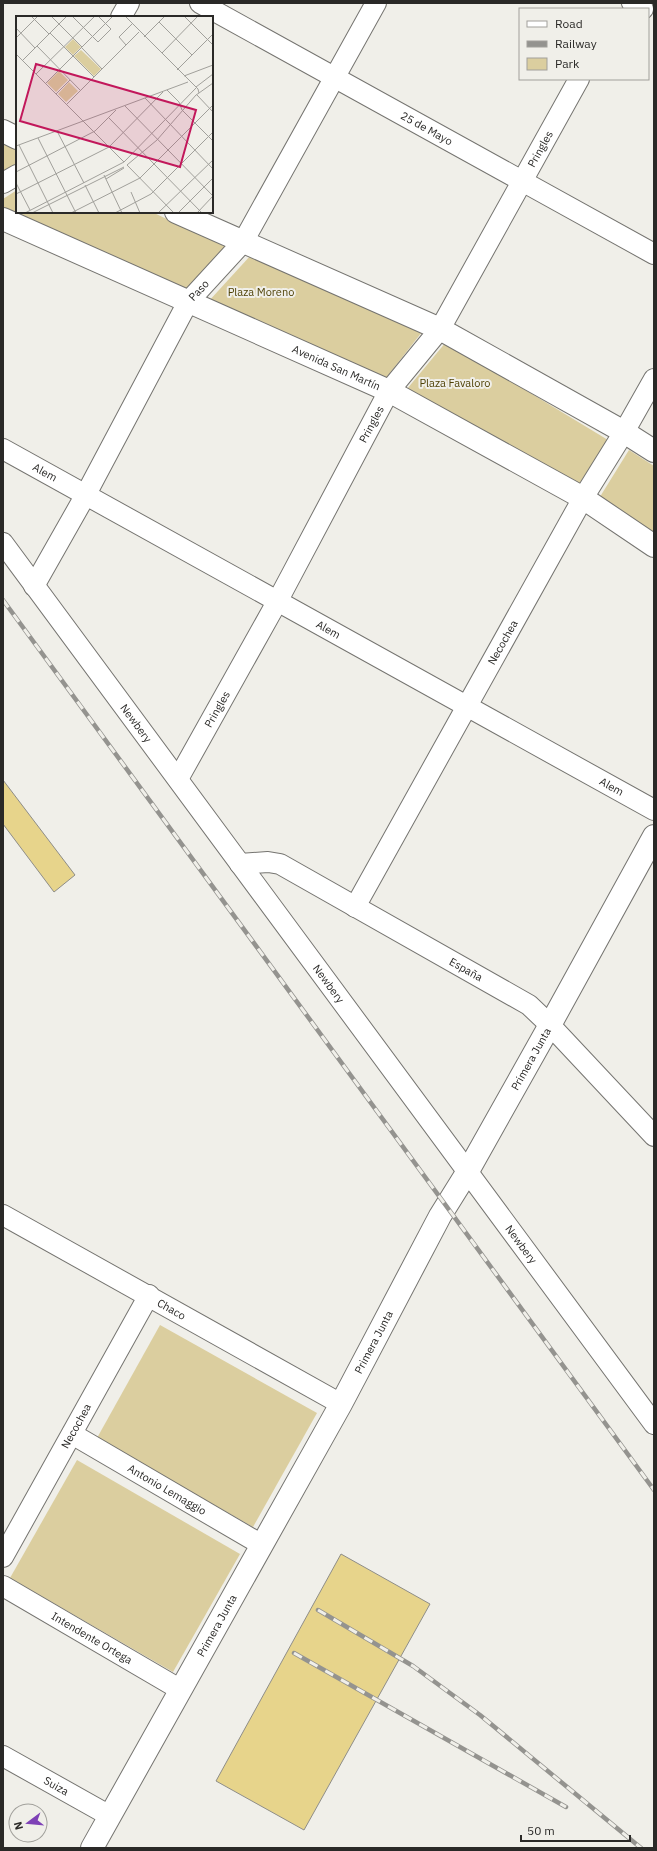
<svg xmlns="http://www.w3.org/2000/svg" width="657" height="1851" viewBox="0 0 657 1851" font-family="'IBM Plex Sans',sans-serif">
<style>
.green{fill:#dbce9f}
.building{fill:#e7d48b;stroke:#8e8d88}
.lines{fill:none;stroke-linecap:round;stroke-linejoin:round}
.minor-casing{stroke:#757470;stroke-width:22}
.major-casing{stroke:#757470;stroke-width:24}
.minor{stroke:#fff;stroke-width:20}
.major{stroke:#fff;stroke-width:22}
.rail-casing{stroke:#94938f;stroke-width:4.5}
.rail{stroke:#f0efe9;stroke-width:3;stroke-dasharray:9;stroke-linecap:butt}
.labels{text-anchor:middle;stroke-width:4;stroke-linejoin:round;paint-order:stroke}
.street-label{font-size:11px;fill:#2a2927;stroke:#f0efe9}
.park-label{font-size:11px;fill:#4f4206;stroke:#f0efe9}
.inset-road{fill:none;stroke:#a1a09b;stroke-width:1}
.view{fill:#c2185b;fill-opacity:0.15;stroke:#c2185b;stroke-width:2}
.inset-edge{fill:none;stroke:#2a2927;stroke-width:2}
</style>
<rect width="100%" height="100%" fill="#f0efe9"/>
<g class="green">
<path d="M3,140L17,147V163L3,171Z"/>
<path d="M17,190V212H152L226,247L183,293L3,209V199Z"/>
<path d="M251,255L422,332L386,378L208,302Z"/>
<path d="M446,342L608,440L577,487L407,389Z"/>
<path d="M629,450L654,466V537L598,500Z"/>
<path d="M160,1325L317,1413L253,1527L97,1438Z"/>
<path d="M77,1460L240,1554L173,1672L10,1578Z"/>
</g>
<g class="building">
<path d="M3,780L75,875L54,892L3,824Z"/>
<path d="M341,1554L430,1604L304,1830L216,1781Z"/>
</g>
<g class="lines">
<defs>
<g id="minor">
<path id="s1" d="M200,3L654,254"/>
<path d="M632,3L643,9"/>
<path d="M121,17L129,3"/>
<path d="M3,183L17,175"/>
<path id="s2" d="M3,449L654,810"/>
<path id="s3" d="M3,543L654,1424"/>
<path id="s4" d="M34,586L85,496L188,302L243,242L376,3"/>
<path id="s5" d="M178,779L277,602L389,391L440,329L579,79"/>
<path id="s6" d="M240,864L268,862L280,864L529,1005L550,1025L654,1136"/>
<path id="s7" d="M355,907L583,498L624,432L654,379"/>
<path id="s8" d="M3,1215L341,1404"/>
<path id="s9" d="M72,1434L262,1545"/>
<path id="s10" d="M3,1557L149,1295"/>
<path id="s11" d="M3,1586L181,1690"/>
<path id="s12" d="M3,1756L110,1816"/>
</g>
<g id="major">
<path d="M3,131L17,138"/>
<path d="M176,212L440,329L624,432L654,451"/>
<path id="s13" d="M3,219L389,391L583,498L654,546"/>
<path id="s14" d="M92,1848L341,1404L440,1216L468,1171L550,1025L654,836"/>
</g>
</defs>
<use href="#minor" class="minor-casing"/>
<use href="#major" class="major-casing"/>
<use href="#minor" class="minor"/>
<use href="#major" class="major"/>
<defs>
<g id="rail">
<path d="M3,600L654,1490"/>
<path d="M318,1610L413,1666L480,1715L641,1848"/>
<path d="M294,1653L566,1807"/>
</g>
</defs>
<use href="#rail" class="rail-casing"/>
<use href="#rail" class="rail"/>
</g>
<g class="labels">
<g class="street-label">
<text dy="4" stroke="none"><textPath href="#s1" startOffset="259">25 de Mayo</textPath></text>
<text dy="4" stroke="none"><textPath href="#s5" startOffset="728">Pringles</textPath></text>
<text dy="4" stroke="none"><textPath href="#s4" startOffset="339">Paso</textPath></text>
<text dy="4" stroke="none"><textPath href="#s13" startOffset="365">Avenida San Martín</textPath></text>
<text dy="4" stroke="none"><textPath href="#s5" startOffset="404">Pringles</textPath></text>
<text dy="4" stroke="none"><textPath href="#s2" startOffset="48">Alem</textPath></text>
<text dy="4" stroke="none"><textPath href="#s2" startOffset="372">Alem</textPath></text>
<text dy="4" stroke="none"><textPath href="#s7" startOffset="303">Necochea</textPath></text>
<text dy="4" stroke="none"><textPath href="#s5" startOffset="80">Pringles</textPath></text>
<text dy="4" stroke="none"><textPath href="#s3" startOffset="224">Newbery</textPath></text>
<text dy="4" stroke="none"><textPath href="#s2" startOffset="696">Alem</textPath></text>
<text dy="4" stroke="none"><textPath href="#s6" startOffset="254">España</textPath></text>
<text dy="4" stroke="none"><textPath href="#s3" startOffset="548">Newbery</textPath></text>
<text dy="4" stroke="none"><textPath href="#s14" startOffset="903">Primera Junta</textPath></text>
<text dy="4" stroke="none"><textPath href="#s3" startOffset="872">Newbery</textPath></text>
<text dy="4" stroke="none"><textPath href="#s8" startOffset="193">Chaco</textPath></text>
<text dy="4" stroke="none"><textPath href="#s14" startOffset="579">Primera Junta</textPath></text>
<text dy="4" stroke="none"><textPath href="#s10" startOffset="150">Necochea</textPath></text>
<text dy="4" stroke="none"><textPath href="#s9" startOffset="110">Antonio Lemaggio</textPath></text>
<text dy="4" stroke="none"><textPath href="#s14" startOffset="255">Primera Junta</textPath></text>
<text dy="4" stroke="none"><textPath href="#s11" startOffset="103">Intendente Ortega</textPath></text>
<text dy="4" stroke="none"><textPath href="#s12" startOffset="61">Suiza</textPath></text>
</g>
<g class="park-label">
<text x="261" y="296">Plaza Moreno</text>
<text x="455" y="387">Plaza Favaloro</text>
</g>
</g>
<g transform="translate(16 16)">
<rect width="197" height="197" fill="#f0efe9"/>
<path d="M57,23L65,31L57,39L49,31ZM65,34L85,53L78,60L58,40ZM43,55L52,64L40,76L31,67ZM53,66L62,75L50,86L42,78Z" fill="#dbce9f"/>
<path class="inset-road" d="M15,0L33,18M35,0L66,31M56,0L82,26L95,13L82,0M109,0L182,73L183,77L180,79M168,0L197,29M143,6L176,39M0,12L19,32M34,17L78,61M128,21L149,0M0,22L22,0M110,29L103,21L116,8M21,30L64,74M66,32L86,53M146,37L182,0M0,38L108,146M7,44L51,0M161,54L197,18M20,58L79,0M168,60L197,49M30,67L97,0M180,71L197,58M151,74L163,86L166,94L197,125M183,77L197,67M40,78L54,64M181,79L197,96M129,82L197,153M51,88L123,16M109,90L197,180M93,102L186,197M41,115L68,167M22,122L60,197M3,129L37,197M0,130L172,66M108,146L180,72M111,149L141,124L180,79M111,149L158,197M0,156L79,115L100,94M88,159L106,197M90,163L108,152M0,167L14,194M69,169L83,197M115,176L124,197M0,178L93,131L147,76M9,197L108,146M16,197L108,151M55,197L124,162L197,89M99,197L135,178L197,116M142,197L197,144M162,197L197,162M181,197L197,180"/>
<path class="view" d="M20,48L180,94L164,151L4,105Z"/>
<rect width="197" height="197" class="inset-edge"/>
</g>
<rect width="657" height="1851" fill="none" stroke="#2a2927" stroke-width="8"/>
<rect x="519" y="8" width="130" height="72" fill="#f0efe9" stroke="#a1a09b"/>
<rect x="527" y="21" width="20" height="6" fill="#ffffff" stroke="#a1a09b"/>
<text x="555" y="28" font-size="12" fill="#2a2927">Road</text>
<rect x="527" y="41" width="20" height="6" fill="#94938f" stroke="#a1a09b"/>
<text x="555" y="48" font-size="12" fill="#2a2927">Railway</text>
<rect x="527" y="58" width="20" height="12" fill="#dbce9f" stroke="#a1a09b"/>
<text x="555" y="68" font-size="12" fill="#2a2927">Park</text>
<g transform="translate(28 1823) rotate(254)"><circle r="19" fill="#f0efe9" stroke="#a1a09b"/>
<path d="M0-3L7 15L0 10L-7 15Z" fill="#7e41b6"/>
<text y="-6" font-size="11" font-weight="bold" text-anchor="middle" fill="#2a2927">N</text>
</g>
<path d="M521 1835v6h109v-6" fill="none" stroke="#2a2927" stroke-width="2"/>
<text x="527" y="1835" font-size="12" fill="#2a2927" stroke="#f0efe9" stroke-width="3" paint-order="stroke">50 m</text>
</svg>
